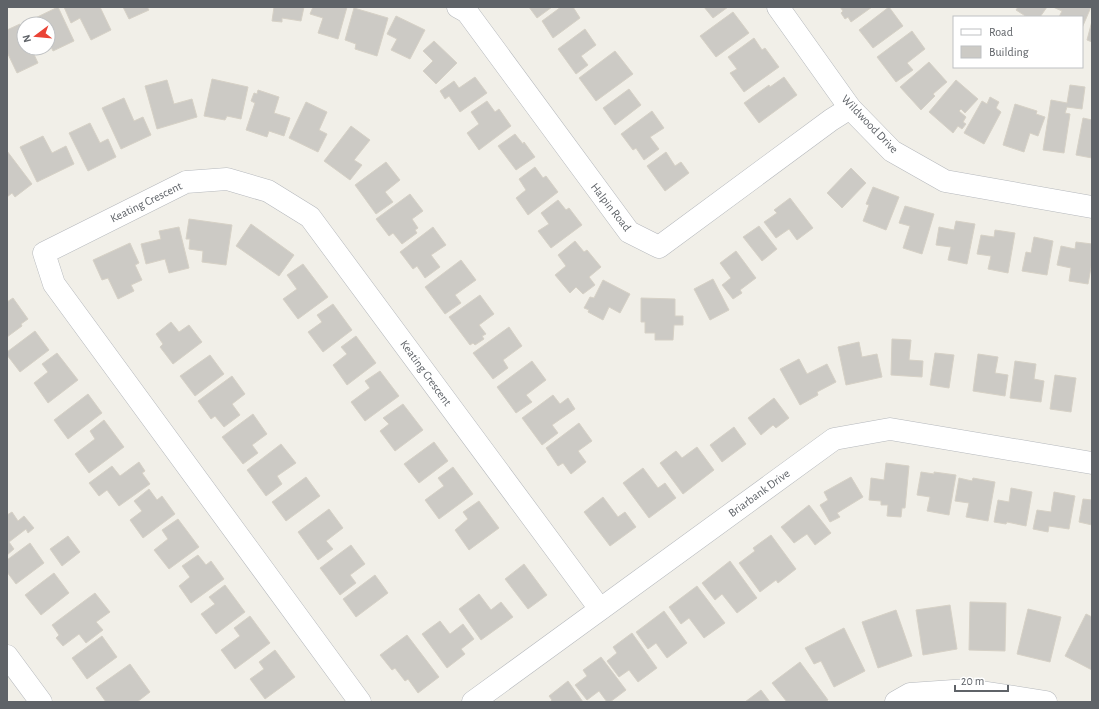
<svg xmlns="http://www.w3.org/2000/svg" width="1099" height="709" viewBox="0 0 1099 709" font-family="'Alegreya Sans',sans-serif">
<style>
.building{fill:#cccac5;stroke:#d6d1c6}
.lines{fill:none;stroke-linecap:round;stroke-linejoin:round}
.minor-casing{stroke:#b5b8bc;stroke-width:23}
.minor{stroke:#fff;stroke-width:22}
.labels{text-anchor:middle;stroke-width:3;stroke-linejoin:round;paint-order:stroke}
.street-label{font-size:12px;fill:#5f6368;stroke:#fff}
</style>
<rect width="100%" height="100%" fill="#f1efe8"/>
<g class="building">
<path d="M58,7L74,41L53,51L48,41V24H29L27,22Z"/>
<path d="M64,7H100L111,30L91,40L80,18L71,23Z"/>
<path d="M123,7H147L149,10L129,19Z"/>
<path d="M274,7H304L301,21L282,18V22L272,21Z"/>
<path d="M313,7H347L338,39L318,33L323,18L310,14Z"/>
<path d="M529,7H552L537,18Z"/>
<path d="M561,7H573L580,18L553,38L542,21Z"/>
<path d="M704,7H728L713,18Z"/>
<path d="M840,7H872L851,22L848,17L845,19L841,13L843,11Z"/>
<path d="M889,7L903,26L873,48L859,30Z"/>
<path d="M1018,7H1047L1040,17H1027L1016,10Z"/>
<path d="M1053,7H1091L1082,28V17H1059L1062,11Z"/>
<path d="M354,8L388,18L377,56L355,49L356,44L345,40Z"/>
<path d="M733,12L749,33L716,57L700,36Z"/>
<path d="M396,16L425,30L410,59L391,50L397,39L387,34Z"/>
<path d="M1092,21V42L1087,40Z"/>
<path d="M20,24L24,33V48H31L38,63L17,73L7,52V30Z"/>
<path d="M585,29L596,45L581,56L588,65L576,74L558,49Z"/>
<path d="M912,31L925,49L907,63L913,70L896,82L877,57Z"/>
<path d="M754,38L762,50L765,48L779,67L744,92L730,73L737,69L728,57Z"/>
<path d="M434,41L457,63L436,84L423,71L433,61L423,51Z"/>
<path d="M615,51L633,74L596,101L579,78Z"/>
<path d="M929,62L947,82L933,94L935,96L921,110L900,87Z"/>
<path d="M475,77L487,93L460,112L449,96L445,99L440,91L454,81L459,88Z"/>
<path d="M784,77L797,95L759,123L744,103L769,85L770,87Z"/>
<path d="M212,79L248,87L241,119L227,116L225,120L204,116Z"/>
<path d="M167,80L174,104L192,99L197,117L157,129L145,86Z"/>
<path d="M956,80L978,99L965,113L961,109L959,111L966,117L963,122L966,124L962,129L958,126L953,133L929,112Z"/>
<path d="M1070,85L1085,87L1082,109L1067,107L1065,113L1070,114L1064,153L1043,150L1051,100L1067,103Z"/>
<path d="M629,89L641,105L615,125L603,108Z"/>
<path d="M258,90L279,97L274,113L290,118L284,136L269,131L267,137L246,130L255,103L251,101L254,93L257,94Z"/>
<path d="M990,97L999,102L996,108L1001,112L984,144L964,133L982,101L987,104Z"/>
<path d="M124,98L134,121L143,117L151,135L121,149L102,108Z"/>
<path d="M487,101L495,112L499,109L511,126L479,150L467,133L479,124L471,112Z"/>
<path d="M306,102L327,112L319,130L327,134L318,152L289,138Z"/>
<path d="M1015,104L1037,111L1036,114L1045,117L1038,136L1030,133L1024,152L1003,145Z"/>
<path d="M652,111L664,128L650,137L659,149L644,160L636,148L633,150L621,134Z"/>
<path d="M1083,118L1092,120V158L1076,155Z"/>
<path d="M90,123L100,143L108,139L116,157L88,171L69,133Z"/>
<path d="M351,126L370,140L354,160L362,165L350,180L324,161Z"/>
<path d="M515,134L523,144L524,142L535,157L516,170L498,146Z"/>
<path d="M43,136L52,153L66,146L74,164L37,182L20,147Z"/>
<path d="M7,151L32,184L15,197L12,193L7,197Z"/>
<path d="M666,152L675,166L681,162L689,173L665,191L647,166Z"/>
<path d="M386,162L400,180L385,192L393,202L376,214L355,185Z"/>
<path d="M535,167L543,178L546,176L558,192L528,215L516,198L526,190L519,179Z"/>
<path d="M851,168L866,183L842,208L827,193Z"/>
<path d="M873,187L899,197L886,230L863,221L869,205L866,204Z"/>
<path d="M410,194L423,211L412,219L418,228L415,230L417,233L402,244L393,233L389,236L376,219Z"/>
<path d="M790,198L813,228L797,240L789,229L776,238L764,222L777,213L774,210Z"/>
<path d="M558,200L566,210L569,208L582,225L551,248L538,231L549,224L541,213Z"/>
<path d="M905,206L934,214L922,254L903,248L910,226L899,223Z"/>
<path d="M189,219L232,225L226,265L202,262L203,251L189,249L190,239H186Z"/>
<path d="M956,221L975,224L967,264L948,260L951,247L936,245L939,227L954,230Z"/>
<path d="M251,224L294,255L279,276L236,246Z"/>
<path d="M759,226L777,249L762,261L743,237Z"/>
<path d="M179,227L189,268L169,273L165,259L146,264L141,244L161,239L159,231Z"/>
<path d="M433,227L446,245L431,255L440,267L425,278L417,266L413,269L400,252Z"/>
<path d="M995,230L1015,233L1008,273L988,269L991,256L977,254L981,235L994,237Z"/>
<path d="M1034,237L1053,241L1047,275L1022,271L1026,252L1031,253Z"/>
<path d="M575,241L584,252L587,250L601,267L589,277L595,285L583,294L576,287L570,293L555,275L566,266L558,255Z"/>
<path d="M1076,242L1092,244V262L1088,284L1069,281L1071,268L1057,265L1061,246L1075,249Z"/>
<path d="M130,243L139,263L135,265L142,280L131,285L134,291L118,299L108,278L102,280L93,260Z"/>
<path d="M736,251L756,278L740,290L742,293L733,299L722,285L731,278L720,263Z"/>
<path d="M461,260L476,280L455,295L461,303L445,314L425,287Z"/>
<path d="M303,264L328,297L298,319L283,299L297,289L287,275Z"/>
<path d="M713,279L729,310L710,320L694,289Z"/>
<path d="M603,280L630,294L620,313L609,307L603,320L588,312L589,310L584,308L590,297L594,298Z"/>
<path d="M480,295L494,314L479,325L486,334L482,336L484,339L475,345L473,343L470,345L449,317Z"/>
<path d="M13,298L28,319L21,324L22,326L7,337V302Z"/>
<path d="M641,298L675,299V316H683V325H674L673,340H655V333H645V322H641Z"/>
<path d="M333,304L352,330L323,352L308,332L322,322L317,315Z"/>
<path d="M171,322L179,332L189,325L202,342L173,364L160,347L163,344L156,334Z"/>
<path d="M509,327L522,346L503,360L508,368L493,379L473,353Z"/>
<path d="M35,331L49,350L20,372L7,355V352Z"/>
<path d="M356,336L376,363L347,385L333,365L347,354L341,347Z"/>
<path d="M892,339L911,340L909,360L923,361L922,377L891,375Z"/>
<path d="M859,342L862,357L877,354L882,377L846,385L838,347Z"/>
<path d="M57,353L78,380L48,403L34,383L48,372L42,364Z"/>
<path d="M935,353L954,355L949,388L930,385Z"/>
<path d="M978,354L998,357L995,373L1008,375L1005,396L973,391Z"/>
<path d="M210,355L224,374L195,396L180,376Z"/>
<path d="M799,359L807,374L827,364L836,382L817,392L818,395L800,405L780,369Z"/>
<path d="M532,361L546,380L526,395L532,402L516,413L497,387Z"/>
<path d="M1015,361L1036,364L1034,379L1044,381L1041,402L1010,398Z"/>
<path d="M380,371L399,396L365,421L351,402L370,388L365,381Z"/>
<path d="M1055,375L1076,378L1071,412L1050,409Z"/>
<path d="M232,376L245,394L232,404L240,415L224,427L215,416L211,419L198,401Z"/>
<path d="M88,394L102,413L68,439L54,420Z"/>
<path d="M553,395L560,404L568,398L575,409L552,425L558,433L542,445L522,418Z"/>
<path d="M774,398L789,418L776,428L773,425L761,435L748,418Z"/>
<path d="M403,404L423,430L395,451L380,431L389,424L383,418Z"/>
<path d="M253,414L267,434L252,445L258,453L243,464L222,437Z"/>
<path d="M104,420L124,447L89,473L75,454L95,439L90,431Z"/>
<path d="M579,423L592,441L578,451L586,462L571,474L563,463L558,466L546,448Z"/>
<path d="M734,427L746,444L722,462L710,445Z"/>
<path d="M434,442L448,461L419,483L404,464Z"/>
<path d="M281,444L296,463L277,476L282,484L266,496L247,470Z"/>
<path d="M697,447L714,470L683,494L660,463L676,451L682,458Z"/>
<path d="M139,462L145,471L142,473L150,484L119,506L107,490L99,496L89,483L112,466L120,476Z"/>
<path d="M886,463L909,466L905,508H902L901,517L887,516L888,505H881V501L869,500L871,478L884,480Z"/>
<path d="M453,467L473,494L439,519L425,500L444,486L438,478Z"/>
<path d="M643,468L658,488L665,483L676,498L649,518L623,483Z"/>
<path d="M921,472L934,474V472L956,475L949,515L927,511L930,497L917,495Z"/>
<path d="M306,477L320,496L286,521L272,502Z"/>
<path d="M851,477L863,497L837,513L840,517L830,522L820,505L828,500L824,492Z"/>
<path d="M959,478L972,481L973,478L995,482L988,521L966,517L969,503L955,501Z"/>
<path d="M1011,488L1032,492L1026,526L1007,522L1006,524L994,522L998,500L1009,502Z"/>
<path d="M149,489L157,500L162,496L175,514L143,538L130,520L142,511L134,501Z"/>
<path d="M1054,492L1075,496L1069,529L1049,526L1048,532L1033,529L1037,510L1051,512Z"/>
<path d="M603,497L618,517L625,512L636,527L610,546L584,512Z"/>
<path d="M1083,499L1092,500V525L1079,522Z"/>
<path d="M479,501L499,528L469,550L455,530L468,519L463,512Z"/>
<path d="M809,505L831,533L815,545L807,534L794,543L781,527Z"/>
<path d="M329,509L343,528L326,541L333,549L318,560L298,532Z"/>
<path d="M12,512L18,521L24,516L34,528L28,533L26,529L9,542L14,549L7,555V515Z"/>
<path d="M178,519L199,547L169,569L154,550L168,539L162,530Z"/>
<path d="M771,535L796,569L778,583L776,580L760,592L739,563L755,551L753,548Z"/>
<path d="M68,536L80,552L62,566L50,549Z"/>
<path d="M30,543L44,563L16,584L7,572V560Z"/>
<path d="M351,545L365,564L350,575L356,583L340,595L320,568Z"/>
<path d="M198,555L206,565L211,561L224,579L191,603L179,586L190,577L182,566Z"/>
<path d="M730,561L757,598L737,613L722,594L715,600L702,583Z"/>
<path d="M524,564L547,595L528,609L505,579Z"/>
<path d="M54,573L69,593L41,615L25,595Z"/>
<path d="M375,575L388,593L356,617L343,599Z"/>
<path d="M225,585L245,612L216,634L201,614L215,604L209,597Z"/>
<path d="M697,586L725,623L704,638L689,618L681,624L669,607Z"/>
<path d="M95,593L110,612L96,622L103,630L86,643L79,634L63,646L56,638L59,635L52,625Z"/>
<path d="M479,594L491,610L501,602L513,617L481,640L459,609Z"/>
<path d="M970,602L1006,603L1005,651L969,650Z"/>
<path d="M950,605L957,649L923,655L916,610Z"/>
<path d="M1028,609L1061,617L1050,662L1017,654Z"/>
<path d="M896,610L912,656L878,668L862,622Z"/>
<path d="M664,611L687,643L667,658L656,643L648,649L636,632Z"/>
<path d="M1086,614L1092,617V670L1065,656Z"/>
<path d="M250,616L270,643L235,669L221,650L240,636L234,628Z"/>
<path d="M440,621L450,634L463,624L474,639L461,649L465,654L447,668L422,634Z"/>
<path d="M844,628L865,671L834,687L821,661L814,664L805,648Z"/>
<path d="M632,633L657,668L638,682L629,670L619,677L607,661L617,653L613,647Z"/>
<path d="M407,635L439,677L418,693L408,679L405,681L395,668L392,670L380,655Z"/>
<path d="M102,636L117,657L87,679L72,658Z"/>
<path d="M275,650L295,677L265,699L250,679L264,669L259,662Z"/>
<path d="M601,657L626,690L610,702H607L599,691L587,700L575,685L587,676L583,670Z"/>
<path d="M800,662L828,700L825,702H787L772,683Z"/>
<path d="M130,664L150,692L137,702H106L96,688Z"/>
<path d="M568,681L583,702H550L552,700L549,696Z"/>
<path d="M761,690L770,702H745Z"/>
</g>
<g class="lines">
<defs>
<g id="minor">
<path d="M458,7L467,12L629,232L659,247L831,120L850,108"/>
<path d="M778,7L850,108L892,151L945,181L1092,207"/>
<path d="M7,656L41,702"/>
<path d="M360,702L54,284L44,253L186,182L227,179L268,191L310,217L600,609"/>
<path d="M473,702L834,439L890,429L1092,463"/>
<path d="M896,702L910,694L968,690L1046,702"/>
</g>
</defs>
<use href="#minor" class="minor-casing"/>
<use href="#minor" class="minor"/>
</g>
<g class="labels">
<g class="street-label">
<text transform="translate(870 124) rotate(46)" y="4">Wildwood Drive</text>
<text transform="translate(146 202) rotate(-26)" y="4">Keating Crescent</text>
<text transform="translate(611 207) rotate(52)" y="4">Halpin Road</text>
<text transform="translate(426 373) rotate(54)" y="4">Keating Crescent</text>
<text transform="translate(759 493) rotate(-36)" y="4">Briarbank Drive</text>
</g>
</g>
<rect width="1099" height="709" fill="none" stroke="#5f6368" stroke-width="16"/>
<rect x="953" y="16" width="130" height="52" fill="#ffffff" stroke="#bfc1c3"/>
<rect x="961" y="29" width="20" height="6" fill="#ffffff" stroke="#bfc1c3"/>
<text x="989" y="36" font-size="12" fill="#5f6368">Road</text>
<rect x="961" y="46" width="20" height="12" fill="#cccac5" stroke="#bfc1c3"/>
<text x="989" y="56" font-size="12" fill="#5f6368">Building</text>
<g transform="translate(36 36) rotate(254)"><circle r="19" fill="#ffffff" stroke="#bfc1c3"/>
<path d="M0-3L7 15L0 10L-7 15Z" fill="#ea4335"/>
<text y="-6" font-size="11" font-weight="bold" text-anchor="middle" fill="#5f6368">N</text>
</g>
<path d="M955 685v6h53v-6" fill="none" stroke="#5f6368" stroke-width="2"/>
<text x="961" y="685" font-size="12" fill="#5f6368" stroke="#ffffff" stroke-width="3" paint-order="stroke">20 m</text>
</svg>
